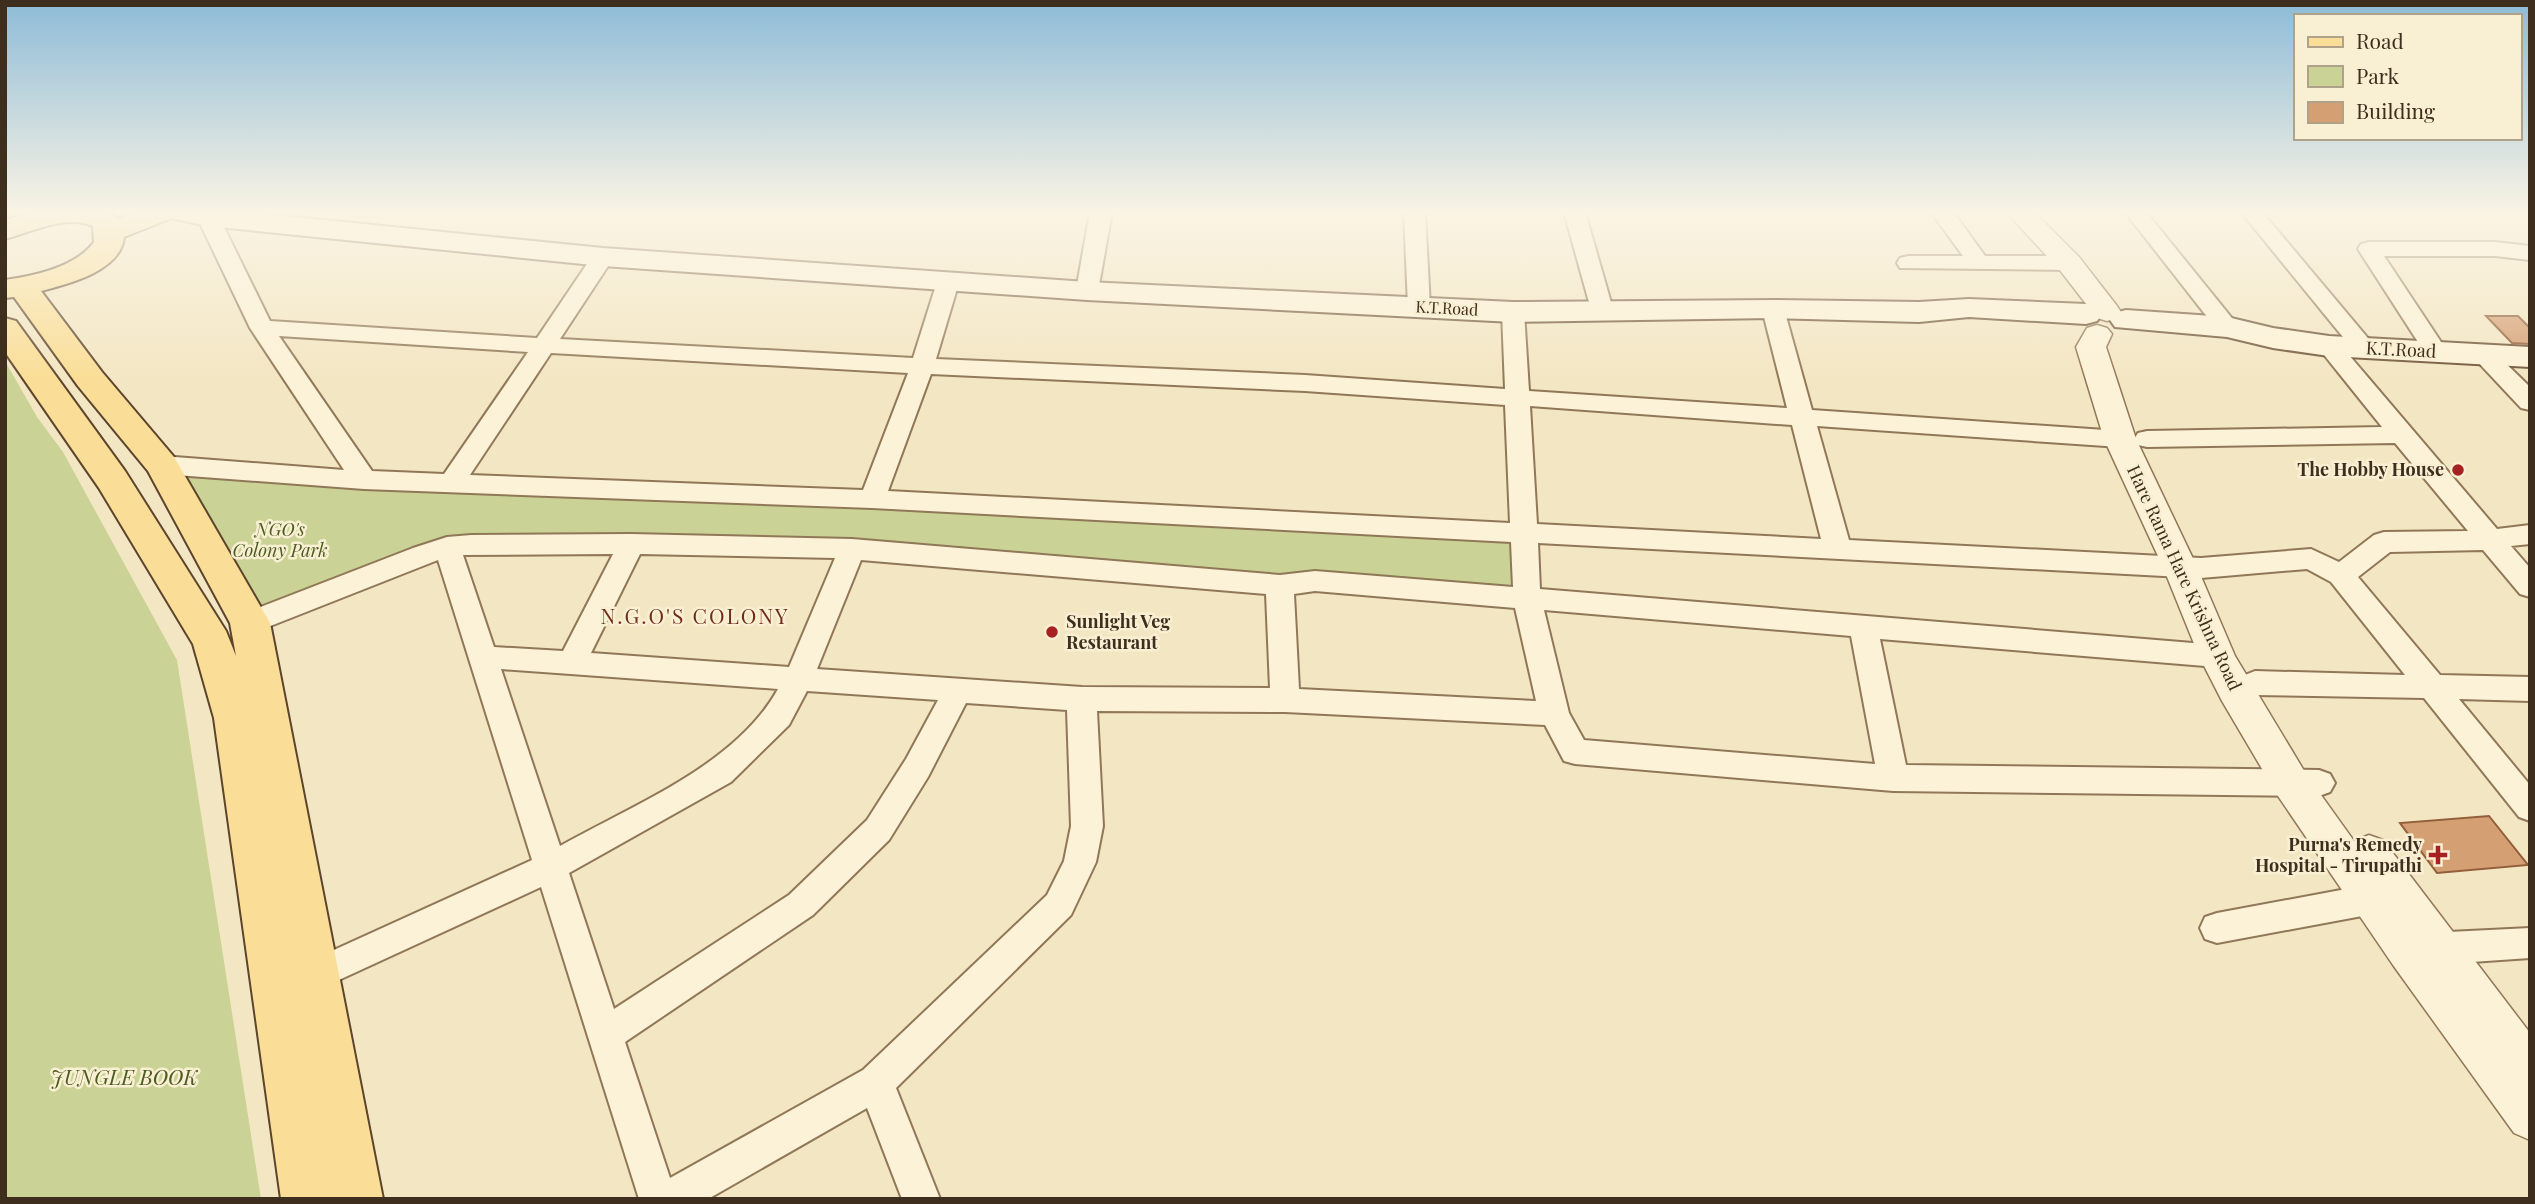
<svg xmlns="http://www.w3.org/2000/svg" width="2535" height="1204" viewBox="0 0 2535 1204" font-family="'Playfair Display',serif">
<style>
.green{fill:#cad395}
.building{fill:#d59f74;stroke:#925f3a;stroke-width:2}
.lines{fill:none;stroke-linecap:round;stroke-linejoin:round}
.minor-casing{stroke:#907757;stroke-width:4}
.tertiary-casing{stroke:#907757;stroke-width:3}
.secondary-casing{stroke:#72573a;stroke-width:4}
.primary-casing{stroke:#5d442c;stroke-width:4}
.minor{fill:#fcf2d7;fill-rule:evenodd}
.tertiary{fill:#fcf2d7;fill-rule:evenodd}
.secondary{fill:#fcf2d7;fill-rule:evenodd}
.primary{fill:#fade97;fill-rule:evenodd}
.poi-dot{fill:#a62220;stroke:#f9efd3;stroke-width:2.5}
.labels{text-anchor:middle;stroke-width:5;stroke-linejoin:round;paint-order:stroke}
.far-street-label{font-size:16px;fill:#3e2e1d;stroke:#f9efd3}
.street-label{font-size:18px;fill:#3e2e1d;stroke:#f9efd3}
.poi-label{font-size:18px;font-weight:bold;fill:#3e2e1d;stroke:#f9efd3;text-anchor:end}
.park-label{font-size:18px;font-style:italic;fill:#4c5d21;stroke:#f9efd3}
.quarter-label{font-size:21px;letter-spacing:2px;fill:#702c17;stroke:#f9efd3}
.near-park-label{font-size:21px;font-style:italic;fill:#4c5d21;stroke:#f9efd3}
</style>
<rect width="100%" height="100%" fill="#f3e6c3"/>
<g class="green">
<path d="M5,361L37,417L63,452L177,660L261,1199H5Z"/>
<path d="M162,465L1524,534L1527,602L835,543L448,547L250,623Z"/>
</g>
<g class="building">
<path d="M2486,316H2518L2530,328V344L2512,343Z"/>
<path d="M2489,816L2528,865L2437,873L2400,823Z"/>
</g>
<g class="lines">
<defs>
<g id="minor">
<path d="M203,212L215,213L219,217L270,321L537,338L595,252H611L614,257L560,339L913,358L937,282L940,277H956L959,282L936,359L1305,375L1505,389L1502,312L1505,307H1521L1524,312L1529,391L1787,408L1762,309L1765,304H1781L1784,309L1812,410L2120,431L2129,433L2133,439L2129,445L2120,447L1817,426L1849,540L2201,558L2311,549L2339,562L2374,535L2384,532L2468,531L2395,443L2147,447L2138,445L2134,439L2138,433L2147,431L2382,427L2317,346L2321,341L2329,339L2337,341L2497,529L2530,525V544L2511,546L2530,568V597L2520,594L2483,550L2390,552L2358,577L2440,675L2530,677V701L2459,699L2530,785V821L2519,817L2424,698L2255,695L2245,691L2240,683L2245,675L2255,671L2405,675L2331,582L2307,569L2201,578L1538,543L1540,589L2217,645L2227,648L2231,656L2227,664L2217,667L1880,639L1906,765L2319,770L2330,774L2335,783L2330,792L2319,796L1893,791L1575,764L1564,761L1545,725L1285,712L1097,711L1103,826L1096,862L1071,915L896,1088L940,1199H902L867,1108L708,1199H639L541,887L315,991L303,986L298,975L303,964L532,860L438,560L250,634L240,631L236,623L240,615L413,548L447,537L471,535L631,534L852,539L1280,575L1315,571L1513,587L1511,542L872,508L364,489L162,474L153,471L149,465L153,459L162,456L344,470L250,328L197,217ZM279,336L528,352L444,474L372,471ZM551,353L908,373L863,490L470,475ZM931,374L1305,391L1505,405L1510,523L888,491ZM1530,406L1792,425L1821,539L1537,524ZM613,554L563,651L494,647L463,555ZM640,554L835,558L789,667L591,653ZM861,560L1266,594L1270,688L1082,687L817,669ZM1315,591L1515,608L1536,701L1299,689L1294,594ZM1544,610L1851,636L1875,764L1584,740L1569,713ZM501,669L778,689C736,765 633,805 560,846ZM807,691L938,700L906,759L867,820L789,895L614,1009L569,873L731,782L789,725ZM966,703L1067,710L1071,826L1064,861L1047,895L863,1070L670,1178L625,1042L813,915L889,840L928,777Z"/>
<path d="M1090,212H1112L1098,291L1095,296H1079L1076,291Z"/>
<path d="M1404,212H1425L1430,307L1427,312H1411L1408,307Z"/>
<path d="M1564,212H1585L1614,313L1611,318H1595L1592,313Z"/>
<path d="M1931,212H1953L1985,256H2069L2077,258L2080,263L2077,268L2069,270L1900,268L1897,263L1900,258L1908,256H1963Z"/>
<path d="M2125,212H2146L2235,322L2239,327L2235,332H2219Z"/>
<path d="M2241,212H2262L2372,343L2376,348L2372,353L2364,355L2356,353Z"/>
<path d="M2369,242H2495L2530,246V260L2495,256H2384L2447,351L2443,356L2435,358L2427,356L2358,249L2361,244Z"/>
<path d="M2484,348L2492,350L2530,387V410L2521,408L2476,360L2472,355L2476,350Z"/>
<path d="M2373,884L2385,889L2390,899L2385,909L2373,914L2217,943L2205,939L2200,928L2205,917L2217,913Z"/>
<path d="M2530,928V958L2428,965L2416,960L2411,949L2416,938L2428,933Z"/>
</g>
<g id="tertiary">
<path d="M2006,212H2034L2079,257L2117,306L2121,312L2117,318L2107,321L2097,318L2059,269Z"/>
<path d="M2097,325L2107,328L2112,334L2106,347L2136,439L2197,567L2235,656L2306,774L2354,841L2369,835L2383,840L2530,1033V1140L2514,1133L2393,965L2278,796L2222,701L2199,656L2163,567L2104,439L2076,347L2087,328Z"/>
</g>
<g id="secondary">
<path d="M166,212H244L603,248L1087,282L1513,302L1773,300L1919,302L1969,299L2086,304L2097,307L2102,314L2097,321L2086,324L1969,317L1919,322L1773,318L1513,322L1087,300L603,266L208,226L170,218Z"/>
<path d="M2126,310L2227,317L2273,328L2329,336L2530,347V367L2329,356L2273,348L2227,337L2115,327L2110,320L2115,313Z"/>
</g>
<path id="primary" d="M34,212H109L118,219L136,212H176L172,218L124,237C121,271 68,284 41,291L102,372L174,457L270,623L383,1199H281L214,718L193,644L99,488L5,352V318L16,321L125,471L226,631L236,656L230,623L148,471L78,386L14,297L5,298V280C34,276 76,267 94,242L93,226C66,214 32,232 5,239V220Z"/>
</defs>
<use href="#minor" class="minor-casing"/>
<use href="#tertiary" class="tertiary-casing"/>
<use href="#secondary" class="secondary-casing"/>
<use href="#primary" class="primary-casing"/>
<use href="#minor" class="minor"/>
<use href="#tertiary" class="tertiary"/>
<use href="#secondary" class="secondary"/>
<use href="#primary" class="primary"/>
</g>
<linearGradient id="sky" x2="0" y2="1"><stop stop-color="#8dbbd7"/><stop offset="0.56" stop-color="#faf4e4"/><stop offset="1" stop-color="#faf4e4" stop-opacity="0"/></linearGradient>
<rect width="2535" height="380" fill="url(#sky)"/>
<g class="poi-dot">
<circle cx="2458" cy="470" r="7"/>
<circle cx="1052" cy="632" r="7"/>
<path d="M2434.5 844.5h7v7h7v7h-7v7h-7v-7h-7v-7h7z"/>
</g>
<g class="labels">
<g class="far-street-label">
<text transform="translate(1447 308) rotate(3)" y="6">K.T.Road</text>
</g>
<g class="street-label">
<text transform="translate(2401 350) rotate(3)" y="6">K.T.Road</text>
<text transform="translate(2184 578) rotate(65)" y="6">Hare Rama Hare Krishna Road</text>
</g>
<g class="poi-label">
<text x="2444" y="476">The Hobby House</text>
<text x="1066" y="628" text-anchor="start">Sunlight Veg<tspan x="1066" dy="21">Restaurant</tspan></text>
<text x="2422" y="851">Purna's Remedy<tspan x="2422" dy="21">Hospital - Tirupathi</tspan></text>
</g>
<g class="park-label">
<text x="280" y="536">NGO's<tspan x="280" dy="21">Colony Park</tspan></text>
</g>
<g class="quarter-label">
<text x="695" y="624">N.G.O'S COLONY</text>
</g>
<g class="near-park-label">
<text x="124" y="1085">JUNGLE BOOK</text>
</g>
</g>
<rect width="2535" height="1204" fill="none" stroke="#3e2e1d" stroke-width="14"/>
<rect x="2294" y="14" width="228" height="126" fill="#f9efd3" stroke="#aea28a" stroke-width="2"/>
<rect x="2308" y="37" width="35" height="10" fill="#fade97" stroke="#aea28a" stroke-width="2"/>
<text x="2356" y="49" font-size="21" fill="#3e2e1d">Road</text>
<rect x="2308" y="66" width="35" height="21" fill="#cad395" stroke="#aea28a" stroke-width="2"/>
<text x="2356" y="84" font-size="21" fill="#3e2e1d">Park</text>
<rect x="2308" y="102" width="35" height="21" fill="#d59f74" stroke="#aea28a" stroke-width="2"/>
<text x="2356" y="119" font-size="21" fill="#3e2e1d">Building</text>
</svg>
